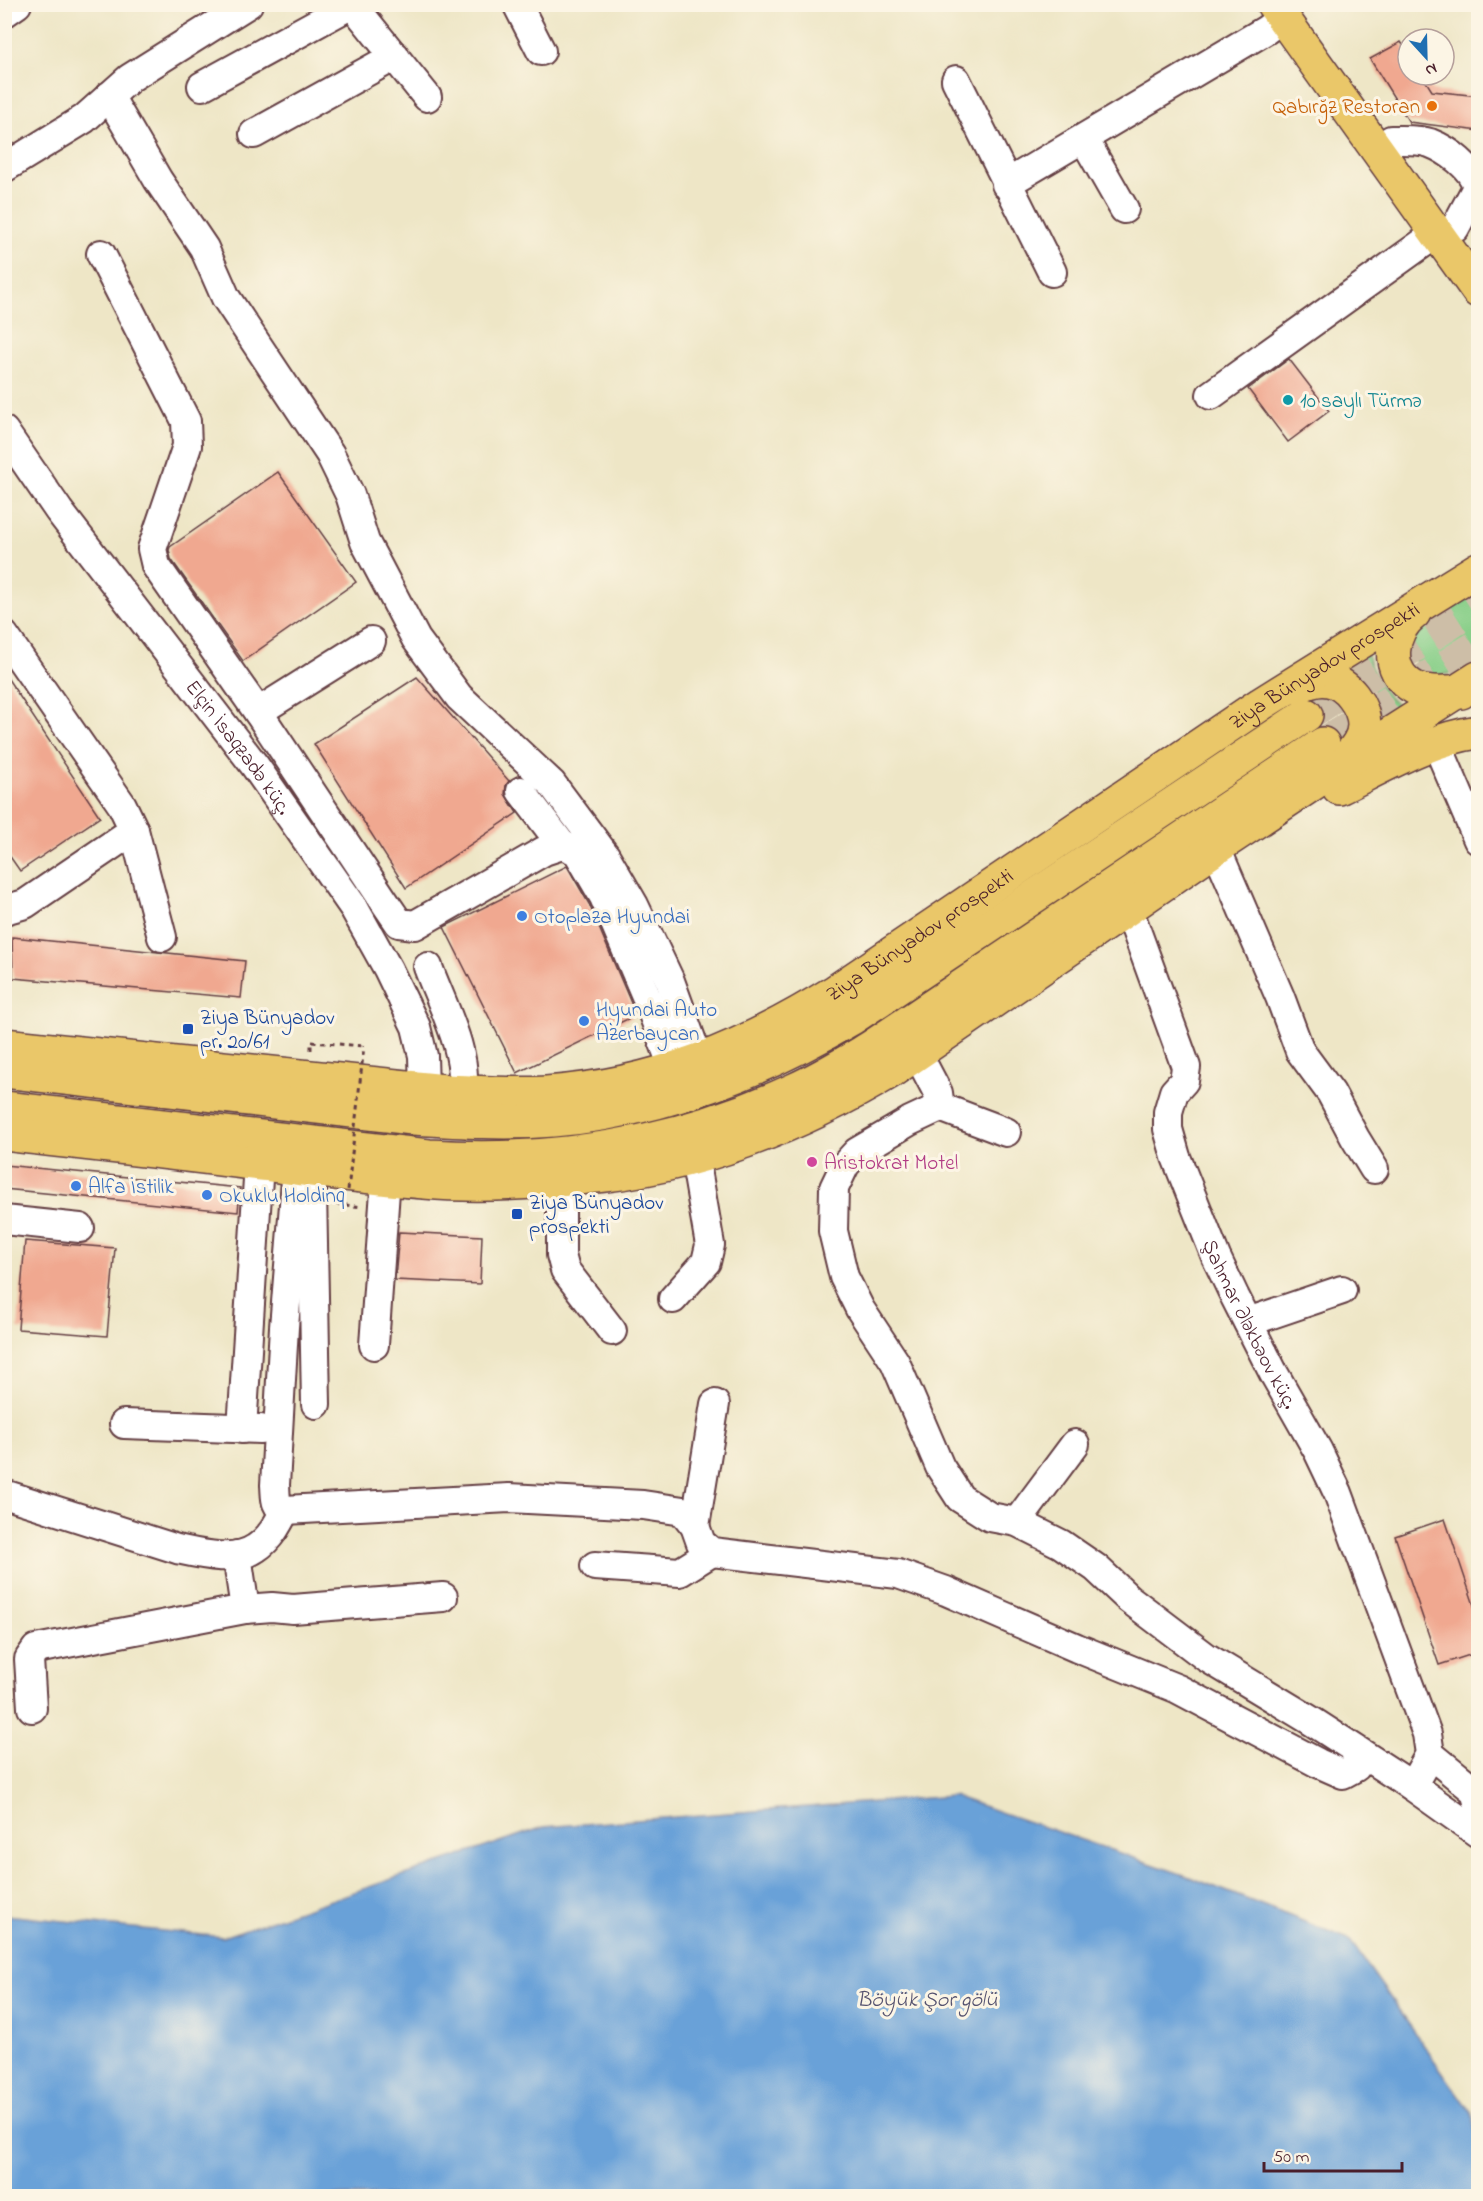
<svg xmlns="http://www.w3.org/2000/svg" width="1483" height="2201" viewBox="0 0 1483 2201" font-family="'Indie Flower',sans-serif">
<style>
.green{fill:#89cf89;stroke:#6a775a;stroke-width:1.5}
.water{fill:#69a1d8;stroke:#5a6082;stroke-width:1.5}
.building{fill:#f0a890}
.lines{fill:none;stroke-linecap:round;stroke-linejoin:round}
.major-tunnel{stroke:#cdbea7;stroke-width:33;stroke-dasharray:33 16;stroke-linecap:butt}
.minor-casing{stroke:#633d42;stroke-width:32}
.major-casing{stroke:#633d42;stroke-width:36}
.path{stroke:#633d42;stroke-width:3;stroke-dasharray:4.5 4.5;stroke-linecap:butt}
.minor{stroke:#fff;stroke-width:28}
.major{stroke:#eac769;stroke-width:33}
.path-bridge{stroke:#633d42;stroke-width:3;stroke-dasharray:4.5 4.5;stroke-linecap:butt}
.food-dot{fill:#e8710a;stroke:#fcf5e5;stroke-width:2}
.culture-dot{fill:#0f9aa8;stroke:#fcf5e5;stroke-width:2}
.shop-dot{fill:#3f7fe0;stroke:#fcf5e5;stroke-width:2}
.transit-dot{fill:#1a4fb4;stroke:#fcf5e5;stroke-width:2}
.hotel-dot{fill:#d1479c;stroke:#fcf5e5;stroke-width:2}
.labels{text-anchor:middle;stroke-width:6;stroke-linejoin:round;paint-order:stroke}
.food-label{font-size:21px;fill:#c56008;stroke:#fcf5e5;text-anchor:end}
.culture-label{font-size:21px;fill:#0d838f;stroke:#fcf5e5;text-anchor:start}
.street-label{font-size:21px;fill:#4a1f2b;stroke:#fcf5e5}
.shop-label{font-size:21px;fill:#366cbe;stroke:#fcf5e5;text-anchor:start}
.transit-label{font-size:21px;fill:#164399;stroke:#fcf5e5;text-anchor:start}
.hotel-label{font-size:21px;fill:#b23c85;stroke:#fcf5e5;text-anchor:start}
.water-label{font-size:22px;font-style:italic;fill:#565370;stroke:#fcf5e5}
</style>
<rect width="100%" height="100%" fill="#fcf5e5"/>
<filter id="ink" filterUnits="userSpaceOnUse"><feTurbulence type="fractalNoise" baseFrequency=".0167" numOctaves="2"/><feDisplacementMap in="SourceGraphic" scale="12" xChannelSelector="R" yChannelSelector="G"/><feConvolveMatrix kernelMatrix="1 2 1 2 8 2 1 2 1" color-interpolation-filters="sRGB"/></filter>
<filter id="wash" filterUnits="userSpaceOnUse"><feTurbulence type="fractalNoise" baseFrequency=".008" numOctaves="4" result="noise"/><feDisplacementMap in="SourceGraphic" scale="24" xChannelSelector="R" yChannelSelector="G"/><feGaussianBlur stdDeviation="1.35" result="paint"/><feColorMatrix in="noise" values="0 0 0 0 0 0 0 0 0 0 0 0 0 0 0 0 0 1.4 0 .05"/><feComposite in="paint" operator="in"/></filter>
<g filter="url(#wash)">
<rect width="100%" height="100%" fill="#eee6c6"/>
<g class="green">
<path d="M1478,592V659C1467,665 1453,675 1440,675C1420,676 1406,655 1414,637C1422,619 1461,602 1478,592Z"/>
<path d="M1366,647C1370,673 1383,698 1407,711L1386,724C1383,696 1367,677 1344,662Z"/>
</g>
<path class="water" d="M953,1796L1187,1876L1349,1939L1472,2114L1478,2146V2196H5V1915L223,1937L544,1827Z"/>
<g id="blocks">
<g class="building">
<path d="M1401,42L1408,52V75H1422L1432,91L1479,96V131L1409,122L1370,59Z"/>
<path d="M1289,359L1329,411L1288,442L1248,389Z"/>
<path d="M278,472L356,582L243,661L171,559L169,550L170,547Z"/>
<path d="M4,673L100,817L20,871L4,848Z"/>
<path d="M417,677L509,781L506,785L505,794L517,813L406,888L314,744Z"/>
<path d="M567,866L589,904L636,1015L517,1073L444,927Z"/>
<path d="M12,937L245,961L241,998L13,978Z"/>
<path d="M4,1165L240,1188L238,1212L4,1189Z"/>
<path d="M399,1232L482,1236L480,1284L395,1280Z"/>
<path d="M25,1241L115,1248L107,1336L18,1329Z"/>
<path d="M1445,1519L1479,1620V1652L1439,1665L1395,1536Z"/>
</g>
</g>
</g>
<g filter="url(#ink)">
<use href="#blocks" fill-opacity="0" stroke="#633d42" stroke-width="1.5"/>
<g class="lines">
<g class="major-tunnel">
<path d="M1306,715L1478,605"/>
<path d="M1323,744L1478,646"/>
</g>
<defs>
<g id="minor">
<path d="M352,4L427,97"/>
<path d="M517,4L541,51"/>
<path d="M4,13L17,4"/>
<path d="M956,80L1052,272"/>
<path d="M202,86L352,4"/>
<path d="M109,96L158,180L204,248L226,298L330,454L350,495L365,542L416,639L459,697L552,784L605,855L634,905L670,981L699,1061"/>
<path d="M254,134L395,56"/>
<path d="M1084,139L1124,209"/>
<path d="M1391,140C1403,140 1419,139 1430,143C1448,150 1473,168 1477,187L1455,228"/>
<path d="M4,168L84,119L130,78L248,4"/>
<path d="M1006,184L1266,30L1283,17"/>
<path d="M101,254L186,421L187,446L152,549L156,566L258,712L388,907L399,923L415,925L544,851L562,845L577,851L604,897L649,1003L674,1070"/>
<path d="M1211,395L1437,233"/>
<path id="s1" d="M4,431L59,511L255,766L354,908L388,969L416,1027L423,1056L424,1089"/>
<path d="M4,635L122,805L134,830L162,937"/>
<path d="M258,712L371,641"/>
<path d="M1436,742L1478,840"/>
<path d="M521,791L562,845"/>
<path d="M1216,848L1280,997L1300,1051L1331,1093L1355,1138L1374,1169"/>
<path id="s2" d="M1128,908L1186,1067L1184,1081L1174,1092L1168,1112V1129L1176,1157L1216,1257L1235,1297L1273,1372L1318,1451L1338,1493L1427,1734L1430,1754L1412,1786"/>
<path d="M4,910L25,904L134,830"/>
<path d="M428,967C441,1003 469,1054 462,1092"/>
<path d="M918,1055L938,1093L940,1107L910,1121L857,1152L845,1165L834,1188L833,1231L844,1277L860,1309L895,1362L940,1467L960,1498L990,1517L1017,1522L1061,1544L1096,1568L1128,1598L1206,1657L1310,1720L1412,1786L1478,1833"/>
<path d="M940,1107L1006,1132"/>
<path d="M297,1168L284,1327L275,1485C276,1496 274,1507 285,1510L509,1498L643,1505L683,1511L695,1526L701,1543L712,1552L898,1574L946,1591L1077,1648L1178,1689L1318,1763L1343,1774L1356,1767L1363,1755"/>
<path d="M561,1179V1255L565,1270L612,1331"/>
<path d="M312,1190L316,1404"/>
<path d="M4,1220L80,1228"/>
<path d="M673,1299L706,1262L710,1245L695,1158"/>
<path d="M1248,1322L1342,1290"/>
<path d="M374,1345L386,1177"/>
<path d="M124,1424L260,1429"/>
<path d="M242,1429L259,1163"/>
<path d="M4,1494L177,1549C200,1554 235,1563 256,1548C270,1539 278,1524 285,1510"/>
<path d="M1017,1522L1075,1444"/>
<path d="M695,1526L715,1404"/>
<path d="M595,1566L680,1572L712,1552"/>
<path d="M245,1609L272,1607L293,1609L443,1597"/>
<path d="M32,1708L29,1659L36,1649L245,1609L237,1555"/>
<path d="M1430,1754L1475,1791L1478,1802"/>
</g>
<g id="major">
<path d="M1273,4L1478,291"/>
<path d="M1414,613C1389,632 1384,672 1415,688C1428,695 1446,691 1461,692"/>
<path d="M1296,687C1305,683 1318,678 1328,680C1347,683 1364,706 1364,725C1364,740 1353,751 1344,762"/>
<path d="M1339,788C1384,766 1429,739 1478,732"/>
<path id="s3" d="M4,1045L445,1091C479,1092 512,1095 546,1093C656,1085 743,1049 836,991L1261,704L1478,569"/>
<path d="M4,1071L413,1118C459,1121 507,1124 553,1120C661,1111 759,1073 852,1018L1306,715"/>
<path d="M4,1108L429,1156C555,1164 679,1143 794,1090C821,1078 845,1063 870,1048L1323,744"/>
<path d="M4,1134C90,1144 175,1153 260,1164C314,1170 369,1178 424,1182C480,1187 551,1182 607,1175C709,1162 805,1123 893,1070L1216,848L1341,765L1478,678"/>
</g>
</defs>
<use href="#minor" class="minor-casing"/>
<use href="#major" class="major-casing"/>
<g class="path">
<path d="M311,1050V1042L364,1046"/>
<path d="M336,1204L362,1207"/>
</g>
<use href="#minor" class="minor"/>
<use href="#major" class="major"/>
<path class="path-bridge" d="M348,1190L364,1046"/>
</g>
</g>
<circle class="food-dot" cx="1432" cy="106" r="6"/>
<circle class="culture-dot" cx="1288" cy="400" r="6"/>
<g class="shop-dot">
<circle cx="522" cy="916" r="6"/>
<circle cx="584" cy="1021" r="6"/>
<circle cx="76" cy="1186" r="6"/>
<circle cx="207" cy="1195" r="6"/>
</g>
<g class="transit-dot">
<rect x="182" y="1023" width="12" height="12" rx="3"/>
<rect x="511" y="1208" width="12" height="12" rx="3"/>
</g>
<circle class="hotel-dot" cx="812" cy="1162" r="6"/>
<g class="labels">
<g class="food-label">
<text x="1420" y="113">Qabırğz Restoran</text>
</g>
<g class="culture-label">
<text x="1300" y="407">10 saylı Türmə</text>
</g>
<g class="street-label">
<text dy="7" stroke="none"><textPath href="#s3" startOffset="1442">Ziya Bünyadov prospekti</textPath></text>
<text dy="7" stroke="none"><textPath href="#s1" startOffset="394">Elçin İsaqzadə küç.</textPath></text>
<text dy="7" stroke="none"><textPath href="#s3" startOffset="956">Ziya Bünyadov prospekti</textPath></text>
<text dy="7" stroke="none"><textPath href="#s2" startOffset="448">Şahmar Ələkbəov küç.</textPath></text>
</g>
<g class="shop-label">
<text x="534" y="923">Otoplaza Hyundai</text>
<text x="596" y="1016">Hyundai Auto<tspan x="596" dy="24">Azerbaycan</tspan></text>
<text x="88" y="1193">Alfa İstilik</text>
<text x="219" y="1202">Okuklu Holdinq</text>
</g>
<g class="transit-label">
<text x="200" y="1024">Ziya Bünyadov<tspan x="200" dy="24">pr. 20/61</tspan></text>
<text x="529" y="1209">Ziya Bünyadov<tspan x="529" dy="24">prospekti</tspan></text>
</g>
<g class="hotel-label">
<text x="824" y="1169">Aristokrat Motel</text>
</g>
<g class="water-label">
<text x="927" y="2006">Böyük Şor gölü</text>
</g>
</g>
<rect width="1483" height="2201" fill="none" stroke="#fcf5e5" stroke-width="24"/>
<g transform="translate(1426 57) rotate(158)"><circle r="28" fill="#fcf5e5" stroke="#b59f9b" stroke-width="1.5"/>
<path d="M0-4.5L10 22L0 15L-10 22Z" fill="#1f6fb2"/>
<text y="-9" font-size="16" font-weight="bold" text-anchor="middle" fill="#4a1f2b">N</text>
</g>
<path d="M1264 2162v9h138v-9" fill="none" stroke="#4a1f2b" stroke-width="3"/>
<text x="1273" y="2162" font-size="18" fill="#4a1f2b" stroke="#fcf5e5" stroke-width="4.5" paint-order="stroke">50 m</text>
</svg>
